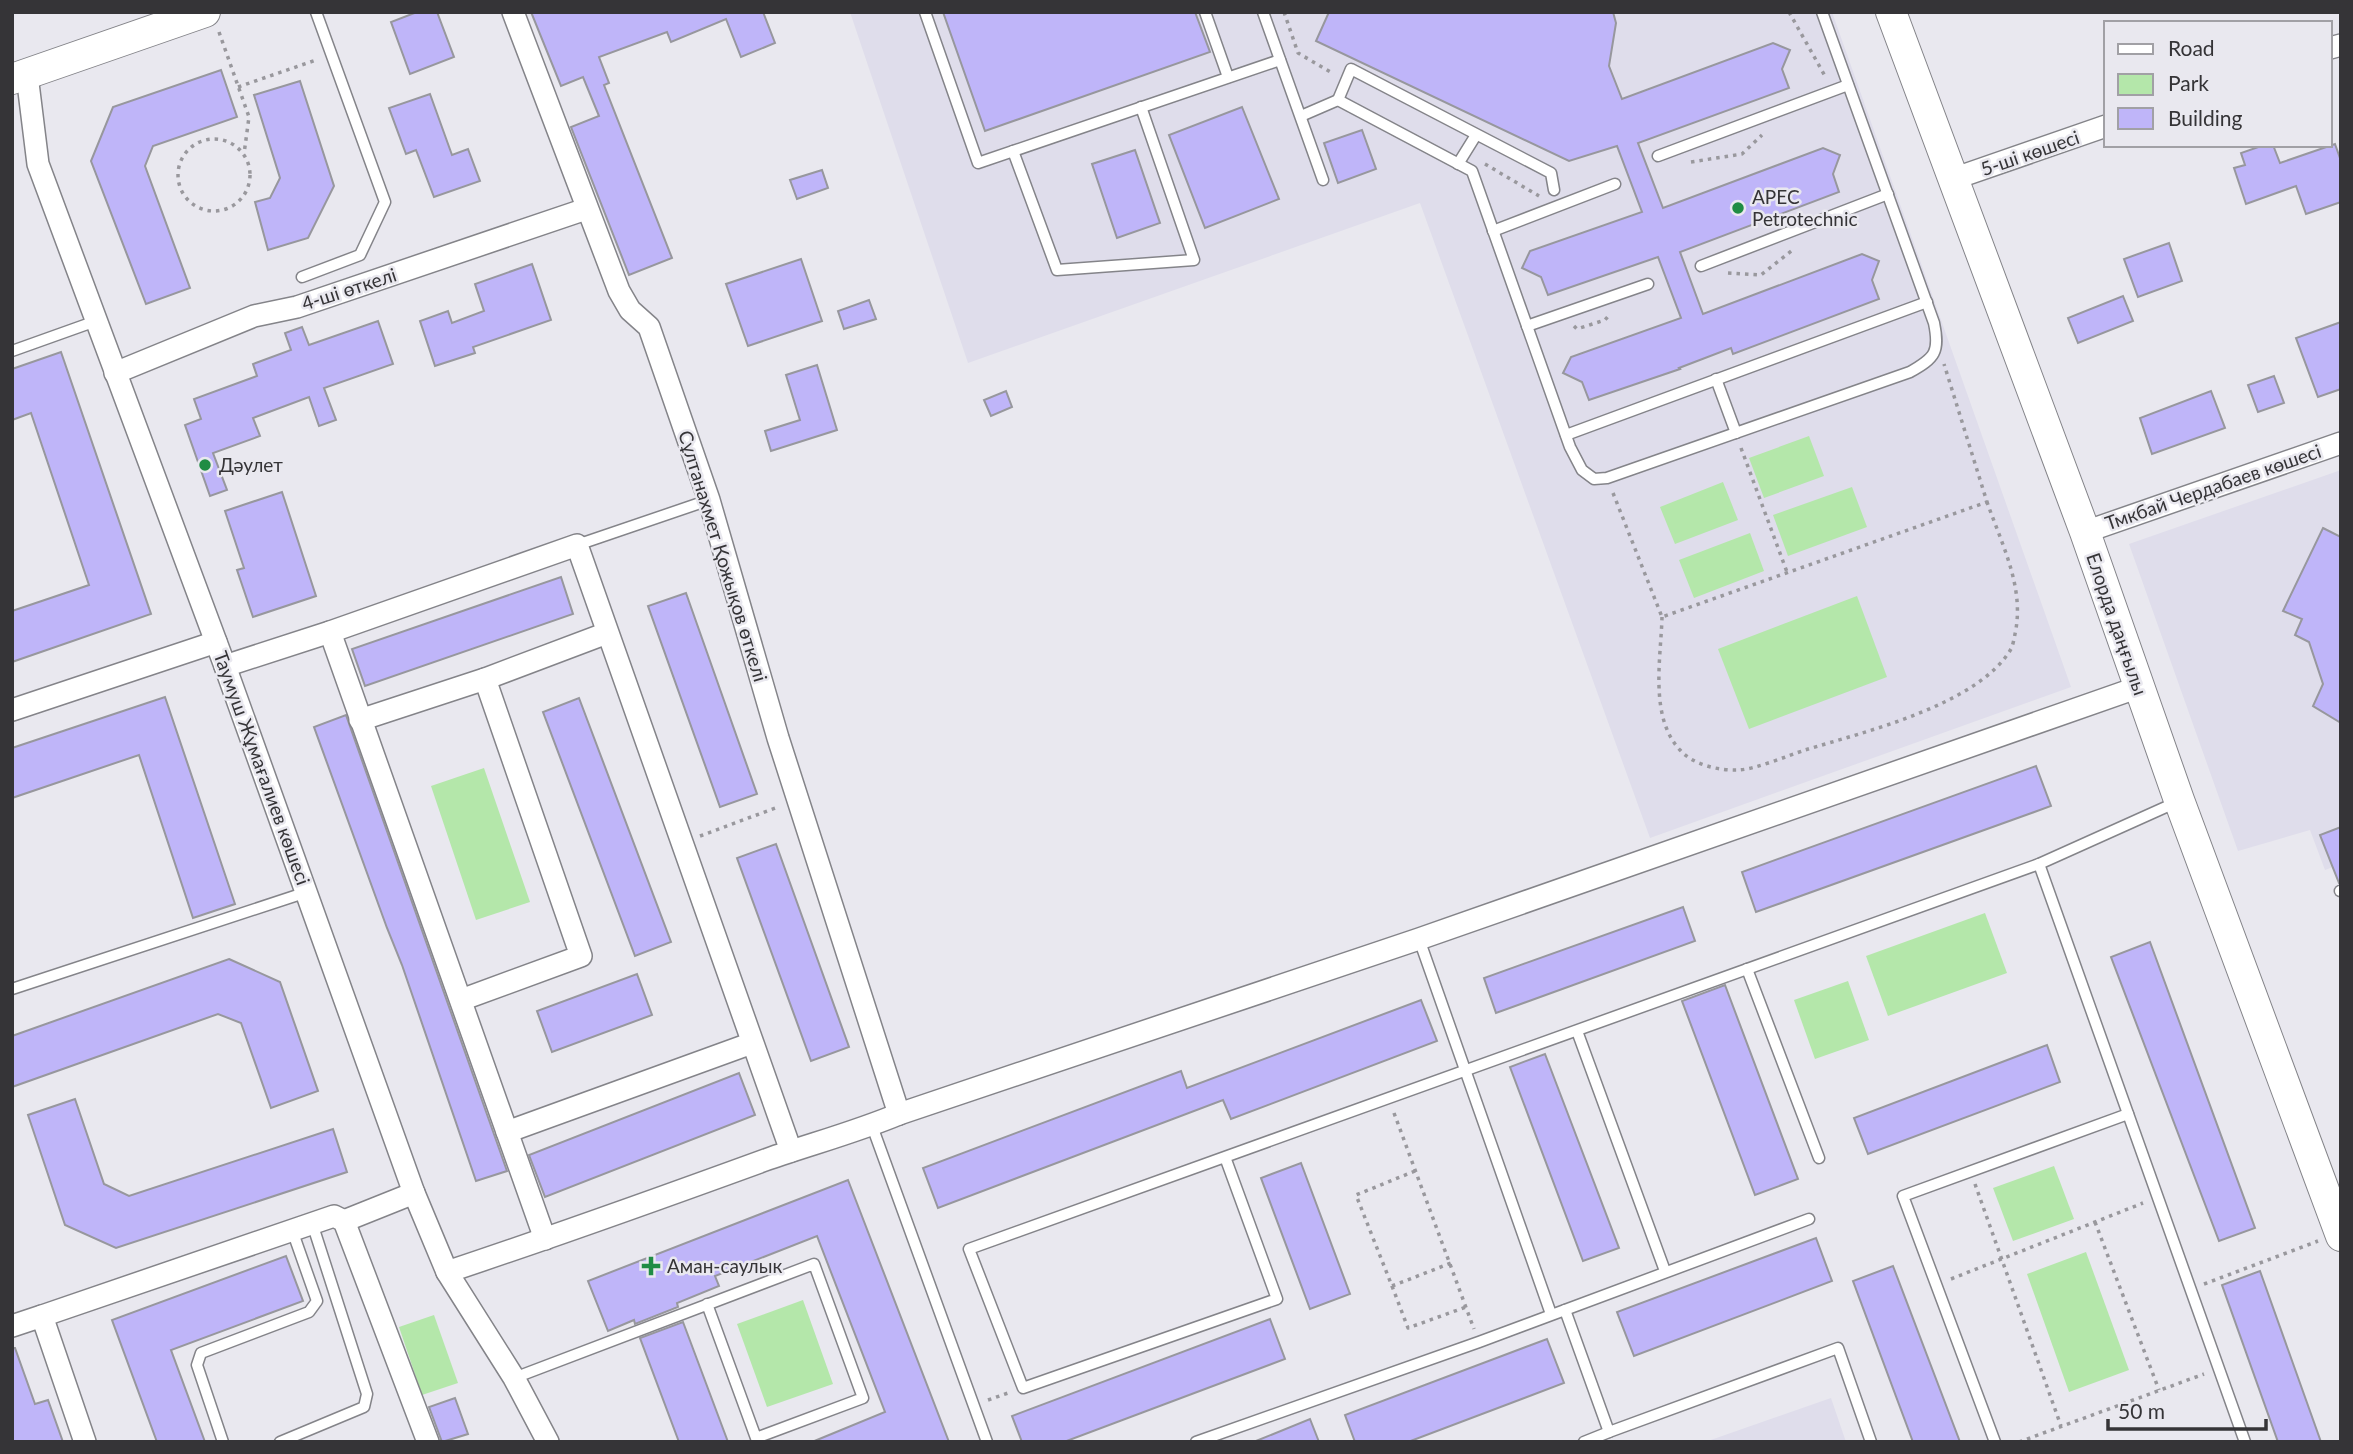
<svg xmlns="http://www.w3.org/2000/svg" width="2353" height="1454" viewBox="0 0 2353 1454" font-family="Lato,sans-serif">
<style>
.built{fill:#dfddeb}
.green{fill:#b4e7aa}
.building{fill:#bfb5f9;stroke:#97979d;stroke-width:2}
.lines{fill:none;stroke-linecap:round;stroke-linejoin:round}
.lane-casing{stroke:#848489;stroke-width:13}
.street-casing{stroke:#848489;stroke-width:24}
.secondary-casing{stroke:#848489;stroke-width:32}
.path{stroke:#99989d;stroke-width:3.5;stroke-dasharray:3.5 5;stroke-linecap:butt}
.lane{stroke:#fff;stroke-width:10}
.street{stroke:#fff;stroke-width:21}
.secondary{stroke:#fff;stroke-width:30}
.poi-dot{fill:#208c44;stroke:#e9e8ef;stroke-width:2.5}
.labels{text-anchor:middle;stroke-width:5;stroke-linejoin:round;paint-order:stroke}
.street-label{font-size:19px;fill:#353437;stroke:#e9e8ef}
.poi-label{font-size:19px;fill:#353437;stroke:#e9e8ef;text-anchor:start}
</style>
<rect width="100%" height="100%" fill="#e9e8ef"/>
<g class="built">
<path d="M850,12H1832L2071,687L1650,838L1420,203L968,363Z"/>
<path d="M2341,470V864L2325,870L2310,830L2238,851L2129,544Z"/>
<path d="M1831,1398L1846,1442H1705Z"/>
</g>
<g class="green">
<path d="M1809,436L1824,476L1764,498L1749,458Z"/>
<path d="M1723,482L1738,520L1675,544L1660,507Z"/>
<path d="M1852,487L1867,527L1788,556L1773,515Z"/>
<path d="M1750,533L1764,571L1694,598L1679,560Z"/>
<path d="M1857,596L1887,677L1749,729L1718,649Z"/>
<path d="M484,768L530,902L476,920L431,786Z"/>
<path d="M1985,913L2007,973L1888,1016L1866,956Z"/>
<path d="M1848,981L1869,1040L1815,1059L1794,1000Z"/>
<path d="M2054,1166L2074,1219L2013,1241L1993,1188Z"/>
<path d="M2086,1252L2129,1370L2069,1392L2027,1274Z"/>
<path d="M803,1300L833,1384L767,1407L737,1324Z"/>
<path d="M434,1315L458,1383L422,1395L399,1327Z"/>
</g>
<g class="building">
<path d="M417,12H437L454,57L410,74L391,22Z"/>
<path d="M531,12H763L775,43L741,57L726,19L671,42L667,32L599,57L609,83L604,85L672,258L629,275L571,127L599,116L583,77L561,86Z"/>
<path d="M943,12H1195L1210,52L985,131Z"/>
<path d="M1329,12H1613L1616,23L1609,66L1622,99L1773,43L1790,50L1782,69L1789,88L1638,143L1663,208L1823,148L1840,155L1833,174L1839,192L1680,252L1703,314L1862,254L1879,261L1872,280L1879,299L1733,354L1731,348L1679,368L1680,369L1589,400L1582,382L1563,373L1571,357L1681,318L1658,257L1548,295L1541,277L1522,268L1530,251L1642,212L1617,146L1569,161L1316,41Z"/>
<path d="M221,70L237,117L153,146L145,166L190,288L146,304L91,161L113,107Z"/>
<path d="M300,81L334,186L308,238L268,250L255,202L270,198L280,178L254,95Z"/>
<path d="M430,94L452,155L468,149L480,181L434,197L416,150L406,154L389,108Z"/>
<path d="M1242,107L1279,199L1205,228L1169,135Z"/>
<path d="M1362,130L1376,169L1338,183L1324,143Z"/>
<path d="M2335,144L2341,161V202L2306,214L2296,186L2246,204L2234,168L2245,165L2241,153L2264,145H2273L2280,163Z"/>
<path d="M1135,150L1160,223L1117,238L1092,164Z"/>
<path d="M822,170L828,188L797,199L790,180Z"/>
<path d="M2169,243L2182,281L2138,297L2124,259Z"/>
<path d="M801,259L822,321L748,346L726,284Z"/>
<path d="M532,264L551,320L473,347L475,353L435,366L420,321L448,311L452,323L484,311L475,284Z"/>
<path d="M2123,296L2133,321L2078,343L2068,318Z"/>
<path d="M869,300L876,319L844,329L838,311Z"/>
<path d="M378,321L393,364L324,388L336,420L319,426L309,397L253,418L260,436L213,453L227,490L210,496L185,425L201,419L194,399L257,376L253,364L291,350L285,333L302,327L309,345Z"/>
<path d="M2341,322V389L2318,397L2296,338Z"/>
<path d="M61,352L151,614L12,662V611L89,585L31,413L12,420V369Z"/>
<path d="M817,365L837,430L771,451L765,431L800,420L786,375Z"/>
<path d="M2274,376L2284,403L2258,412L2248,385Z"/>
<path d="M1006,391L1012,407L991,416L984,400Z"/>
<path d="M2211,391L2225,428L2152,454L2140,418Z"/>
<path d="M282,492L316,596L253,617L237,570L244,568L225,511Z"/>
<path d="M2323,528L2341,537V723L2313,706L2323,684L2309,642L2295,635L2302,619L2283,611Z"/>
<path d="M561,577L573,614L365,686L352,649Z"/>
<path d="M686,593L757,794L720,807L648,606Z"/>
<path d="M165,697L235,904L193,918L139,755L12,798V748Z"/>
<path d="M579,698L671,942L635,956L543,712Z"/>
<path d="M346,715L507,1171L476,1181L402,965L387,928L314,727Z"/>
<path d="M2036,766L2051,806L1756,912L1742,872Z"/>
<path d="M2341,827V883H2339L2320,835Z"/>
<path d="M776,844L849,1047L811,1061L737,858Z"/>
<path d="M1683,907L1695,941L1496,1013L1484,978Z"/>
<path d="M2150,942L2255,1228L2219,1241L2111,957Z"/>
<path d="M229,959L280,982L318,1091L271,1108L241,1023L218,1014L12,1087V1036Z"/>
<path d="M637,974L652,1015L552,1052L537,1011Z"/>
<path d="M1725,985L1798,1179L1755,1195L1682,1001Z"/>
<path d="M1421,1000L1437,1041L1231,1119L1223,1100L938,1208L923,1168L1181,1071L1187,1088Z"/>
<path d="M2047,1045L2060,1082L1868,1154L1854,1118Z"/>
<path d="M1545,1054L1619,1248L1583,1261L1510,1067Z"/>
<path d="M739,1073L755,1115L545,1197L529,1155Z"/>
<path d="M75,1099L104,1184L129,1196L333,1129L347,1172L116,1248L65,1225L28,1115Z"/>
<path d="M1301,1163L1350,1294L1310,1309L1261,1178Z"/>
<path d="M848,1180L949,1442H812L885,1412L817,1236L715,1276L719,1286L677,1303L678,1307L635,1324L634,1320L608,1331L588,1281Z"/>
<path d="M1816,1238L1832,1281L1634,1356L1617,1312Z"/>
<path d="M286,1256L303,1301L171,1350L205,1442H157L112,1320Z"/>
<path d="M1893,1266L1960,1442H1913L1853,1281Z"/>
<path d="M2260,1271L2321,1442H2278L2222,1285Z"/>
<path d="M1270,1319L1285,1359L1064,1442H1022L1012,1416Z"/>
<path d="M683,1322L728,1442H679L640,1338Z"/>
<path d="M1547,1339L1564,1383L1408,1442H1355L1345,1415Z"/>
<path d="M12,1348H15L35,1404L48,1400L63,1442H12Z"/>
<path d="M455,1398L468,1434L442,1442L429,1407Z"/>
<path d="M1310,1419L1319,1442H1256V1441Z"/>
</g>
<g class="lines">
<defs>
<g id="lane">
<path d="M925,12L978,163L1280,60"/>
<path d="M1205,12L1228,77"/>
<path d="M1263,12L1323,180"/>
<path d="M1338,100L1351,69L1551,173L1554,190"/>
<path d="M1301,116L1338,100L1472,171L1570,447L1582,470L1594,479L1607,478L1910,372C1935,358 1940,352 1934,323L1822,12"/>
<path d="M1013,151L1057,270L1194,260L1141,107"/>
<path d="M1658,156L1848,85"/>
<path d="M1458,164L1476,135"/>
<path d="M1493,231L1615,184"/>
<path d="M1701,266L1888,194"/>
<path d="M302,277L360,255L385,202L316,12"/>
<path d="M1527,326L1648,284"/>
<path d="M12,351L96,321"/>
<path d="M1716,379L1736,433"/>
<path d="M1566,435L1927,302"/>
<path d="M577,545L709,500"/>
<path d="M2039,864L2245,1442"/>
<path d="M2340,891H2341"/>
<path d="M1419,939L1551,1314"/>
<path d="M1747,969L1819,1158"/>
<path d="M12,989L307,892"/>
<path d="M1577,1031L1665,1271"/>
<path d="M872,1126L987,1442"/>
<path d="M1225,1157L1277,1299L1023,1388L969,1249L2039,864L2177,802"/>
<path d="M1565,1310L1609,1432L1838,1348L1871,1442"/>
<path d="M514,1378L814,1264L863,1398L756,1438L707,1304"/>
<path d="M223,1442L197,1365L201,1353L309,1312L317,1301L292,1230"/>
<path d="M280,1442L364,1407L367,1394L312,1223"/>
<path d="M1196,1442L1479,1342L1809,1219"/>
<path d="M1584,1442L1609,1432"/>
<path d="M1995,1442L1903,1196L2128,1114"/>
</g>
<g id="street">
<path d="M513,12L619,291L630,310L649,327L709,500L778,738L899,1114"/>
<path d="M2330,48L2341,45"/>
<path d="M27,75L38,164L225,666L414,1193L447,1272L514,1378L548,1442"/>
<path d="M1953,179L2106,126"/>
<path d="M115,373L254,316L297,307L586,209"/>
<path d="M2085,532L2341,443"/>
<path d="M225,666L330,632"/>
<path d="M12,710L216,642"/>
<path d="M360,720L485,679L607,633"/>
<path d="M461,1000L581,956L485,679"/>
<path d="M507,1132L752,1043"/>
<path d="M344,1221L414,1193"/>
<path d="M545,1239L330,632L577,545L791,1151"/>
<path d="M447,1272C555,1236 661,1198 768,1159C811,1144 856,1132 899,1114L1419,939L2139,687"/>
<path d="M42,1316L334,1216L344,1221L428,1442"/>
<path d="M12,1326L42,1316L85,1442"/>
</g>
<g id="secondary">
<path d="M1891,12L2085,532L2179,800L2341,1236"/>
<path d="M12,79L205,12"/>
</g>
</defs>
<use href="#lane" class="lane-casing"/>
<use href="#street" class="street-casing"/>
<use href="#secondary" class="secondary-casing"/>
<g class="path">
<path d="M1284,12L1298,53L1334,74"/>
<path d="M1789,12L1825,76"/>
<path d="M219,32L249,117L244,154"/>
<path d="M238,87L316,60"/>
<circle cx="214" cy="175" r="36"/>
<path d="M1691,162L1742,154L1762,135"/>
<path d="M1485,164L1539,196"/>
<path d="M1728,273L1761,275L1795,248"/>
<path d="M1574,326L1577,329L1605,320L1610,314"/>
<path d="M1741,448L1787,572"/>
<path d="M1613,493L1662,617L1987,502L1944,364"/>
<path d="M1662,617C1661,658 1649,717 1680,750C1693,765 1720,771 1739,770C1756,769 1787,756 1805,750C1864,732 1978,705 2011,649C2013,645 2014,639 2015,634C2025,588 2002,545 1987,502"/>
<path d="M700,836L778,807"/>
<path d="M1394,1113L1474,1329"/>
<path d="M1415,1171L1356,1195L1392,1286L1451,1263"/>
<path d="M1975,1184L2061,1426"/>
<path d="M2095,1222L2159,1390"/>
<path d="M1951,1279L2143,1203"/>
<path d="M2204,1284L2318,1241"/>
<path d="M1392,1286L1408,1328L1466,1307"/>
<path d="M988,1400L1008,1393"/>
<path d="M2019,1442L2204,1374"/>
</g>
<use href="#lane" class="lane"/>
<use href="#street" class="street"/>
<use href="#secondary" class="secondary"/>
</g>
<g class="poi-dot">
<circle cx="1738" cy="208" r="7"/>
<circle cx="205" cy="465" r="7"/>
<path d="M647.5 1255.5h7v7h7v7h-7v7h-7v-7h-7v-7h7z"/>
</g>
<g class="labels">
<g class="street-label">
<text transform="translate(2030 153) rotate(-19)" y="7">5-ші көшесі</text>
<text transform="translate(349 289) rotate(-18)" y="7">4-ші өткелі</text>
<text transform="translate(2213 487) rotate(-19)" y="7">Тмкбай Чердабаев көшесі</text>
<text transform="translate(723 556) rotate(73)" y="7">Сұлтанахмет Қожықов өткелі</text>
<text transform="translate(2117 624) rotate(71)" y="7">Елорда даңғылы</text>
<text transform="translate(262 768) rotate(70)" y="7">Таумуш Жұмағалиев көшесі</text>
</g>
<g class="poi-label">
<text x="1752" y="204">APEC<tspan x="1752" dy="22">Petrotechnic</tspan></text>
<text x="219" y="472">Дәулет</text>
<text x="667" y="1273">Аман-саулык</text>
</g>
</g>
<rect width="2353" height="1454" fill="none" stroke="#353437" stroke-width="28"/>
<rect x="2104" y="21" width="228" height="126" fill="#e9e8ef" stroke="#a1a0a5" stroke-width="2"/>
<rect x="2118" y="44" width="35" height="10" fill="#ffffff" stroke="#a1a0a5" stroke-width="2"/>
<text x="2168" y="56" font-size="21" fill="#353437">Road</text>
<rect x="2118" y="74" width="35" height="21" fill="#b4e7aa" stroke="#a1a0a5" stroke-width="2"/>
<text x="2168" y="91" font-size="21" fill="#353437">Park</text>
<rect x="2118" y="108" width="35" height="21" fill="#bfb5f9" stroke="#a1a0a5" stroke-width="2"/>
<text x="2168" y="126" font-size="21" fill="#353437">Building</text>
<path d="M2108 1419v10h158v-10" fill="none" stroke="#353437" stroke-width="3.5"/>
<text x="2118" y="1419" font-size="21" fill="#353437" stroke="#e9e8ef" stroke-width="5" paint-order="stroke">50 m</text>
</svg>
